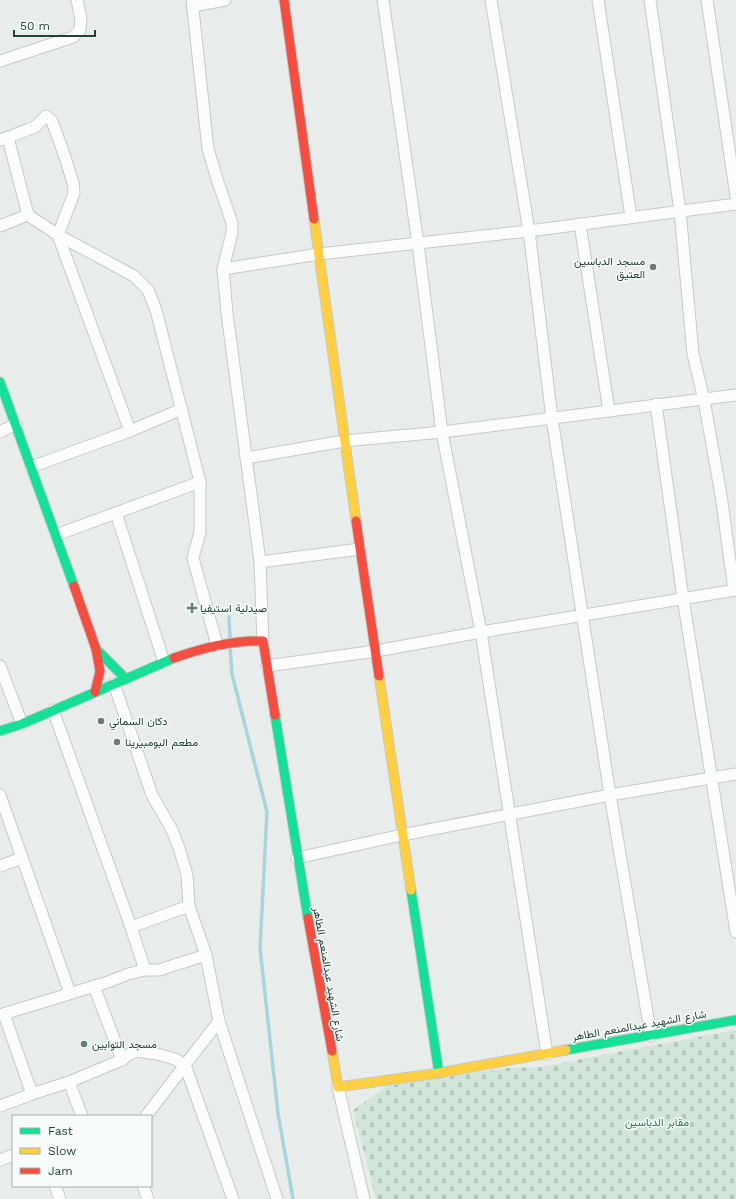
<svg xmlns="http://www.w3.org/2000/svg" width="736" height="1199" viewBox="0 0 736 1199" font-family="'Work Sans',Vazirmatn,sans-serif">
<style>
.cemetery{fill:url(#cemetery-stones)}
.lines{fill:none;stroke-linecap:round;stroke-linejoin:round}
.stream{stroke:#a9d4db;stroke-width:3.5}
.street-casing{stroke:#c5cac8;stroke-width:13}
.fast-casing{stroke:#c3cbc8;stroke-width:11}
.slow-casing{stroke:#c3cbc8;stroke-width:11}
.jam-casing{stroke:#c3cbc8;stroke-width:11}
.street{stroke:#fcfcfc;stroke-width:11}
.fast{stroke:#16e098;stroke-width:9}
.slow{stroke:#ffcf43;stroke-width:9}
.jam{stroke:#f24e42;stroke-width:9}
.poi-dot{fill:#697e78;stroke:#f7fbf9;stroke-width:1.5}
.labels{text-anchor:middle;stroke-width:3;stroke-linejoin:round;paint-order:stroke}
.poi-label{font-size:11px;fill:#24423a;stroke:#f7fbf9;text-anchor:start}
.street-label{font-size:11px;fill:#24423a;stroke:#f7fbf9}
.park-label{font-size:11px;fill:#2d7a4b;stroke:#f7fbf9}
</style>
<defs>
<pattern id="cemetery-stones" width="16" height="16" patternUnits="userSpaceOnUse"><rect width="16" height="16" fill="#d1e6d8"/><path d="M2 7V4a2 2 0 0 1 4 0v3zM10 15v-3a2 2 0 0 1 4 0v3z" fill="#b3c6ba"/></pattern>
</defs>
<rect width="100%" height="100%" fill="#e8edeb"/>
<path class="cemetery" d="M736,1030V1199H376L353,1110L387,1086L507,1068L541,1067L633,1049Z"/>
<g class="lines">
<g class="stream">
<path d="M229,617L230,639"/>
<path d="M230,647L232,674L267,812L260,948L278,1113L293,1199"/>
</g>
<defs>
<g id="street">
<path d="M192,0L208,149L218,182L232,223V233L223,269L227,313L260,562L263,641"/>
<path d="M383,0L418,244L442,432L481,632L547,1054"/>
<path d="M491,0L529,231L552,418L610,795L651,1036"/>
<path d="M598,0L631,217"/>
<path d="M650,0L680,211L693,354L704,400L721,495L734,590"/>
<path d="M707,0L736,196"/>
<path d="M193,6L225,0"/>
<path d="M0,61L73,37L80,30L81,19L77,0"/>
<path d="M8,138L28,215"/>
<path d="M0,140L35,127L46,116L52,121L65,157L73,183L74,193L58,235L130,431"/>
<path d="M580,224L609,411"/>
<path d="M0,226L28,215L58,235L134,276L148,290L156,310L200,482V532L193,558L217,645"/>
<path d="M223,269L319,254L529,231L736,204"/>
<path d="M656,404L683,598L736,932"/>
<path d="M0,432L16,424"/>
<path d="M246,458L344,441L442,432L736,395"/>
<path d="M31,467L130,431L182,409"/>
<path d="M116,513L164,662"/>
<path d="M56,535L200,482"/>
<path d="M260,562L360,549"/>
<path d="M0,666L22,724"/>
<path d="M267,666L376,651L481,632L736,590"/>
<path d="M114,684L152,795L172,830L179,848L187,875L189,906L206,955L219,1021L277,1199"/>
<path d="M0,795L70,993"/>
<path d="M297,858L402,835L610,795L736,774"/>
<path d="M0,866L22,858"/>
<path d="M131,927L189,906"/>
<path d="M145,970H159L206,955"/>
<path d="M94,986L122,1060"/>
<path d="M4,1014L32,1094"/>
<path d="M0,1015L108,982L128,974L145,970L131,927L53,710"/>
<path d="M185,1065L233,1199"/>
<path d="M69,1082L82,1116"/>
<path d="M338,1087L364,1199"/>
<path d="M0,1106L32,1094L69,1082L122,1060L129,1054L137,1051L157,1054L175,1059L185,1065L219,1021"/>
<path d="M146,1116L185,1065"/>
<path d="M0,1160L13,1155"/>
<path d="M55,1186L60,1199"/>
<path d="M143,1186L148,1199"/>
</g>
<g id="fast">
<path d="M0,382L74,586"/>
<path d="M96,649L126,679"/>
<path d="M275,715L308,918"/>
<path d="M0,731L22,724L174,658"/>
<path d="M411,890L439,1073"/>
<path d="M566,1050L736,1020"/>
</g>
<g id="slow">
<path d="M314,219L356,521"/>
<path d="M379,676L411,890"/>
<path d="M332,1051L338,1087L439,1073L566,1050"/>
</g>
<g id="jam">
<path d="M284,0L314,219"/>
<path d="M356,521L379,676"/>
<path d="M74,586L96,649L100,671L95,692"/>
<path d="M174,658C203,648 232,640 263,641L275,715"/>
<path d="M308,918L332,1051"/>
</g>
</defs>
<use href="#street" class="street-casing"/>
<use href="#fast" class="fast-casing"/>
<use href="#slow" class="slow-casing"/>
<use href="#jam" class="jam-casing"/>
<use href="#street" class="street"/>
<use href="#fast" class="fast"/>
<use href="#slow" class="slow"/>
<use href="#jam" class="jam"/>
</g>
<g class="poi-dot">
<circle cx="653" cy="267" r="4"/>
<path d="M190 602h4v4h4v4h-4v4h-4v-4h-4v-4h4z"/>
<circle cx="101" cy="721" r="4"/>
<circle cx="117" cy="742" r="4"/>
<circle cx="84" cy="1044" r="4"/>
</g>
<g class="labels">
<g class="poi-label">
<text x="645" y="265" text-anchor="end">مسجد الدباسين<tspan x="645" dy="13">العتيق</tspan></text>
<text x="200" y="612">صيدلية استيفيا</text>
<text x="109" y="725">دكان السماني</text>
<text x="125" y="746">مطعم البومبيرينا</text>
<text x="92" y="1048">مسجد التوابين</text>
</g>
<g class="street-label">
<text transform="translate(329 974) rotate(80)" y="4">شارع الشهيد عبدالمنعم الطاهر</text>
<text transform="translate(639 1025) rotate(-10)" y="4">شارع الشهيد عبدالمنعم الطاهر</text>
</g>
<g class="park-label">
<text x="657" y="1126">مقابر الدباسين</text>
</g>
</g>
<rect x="12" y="1115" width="140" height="72" fill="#f7fbf9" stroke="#a3b1ad"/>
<rect x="20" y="1128" width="20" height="6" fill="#16e098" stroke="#a3b1ad"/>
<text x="48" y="1135" font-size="12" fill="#24423a">Fast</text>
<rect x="20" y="1148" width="20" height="6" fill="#ffcf43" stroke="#a3b1ad"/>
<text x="48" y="1155" font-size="12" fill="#24423a">Slow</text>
<rect x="20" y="1168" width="20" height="6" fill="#f24e42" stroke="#a3b1ad"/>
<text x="48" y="1175" font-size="12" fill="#24423a">Jam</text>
<path d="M14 30v6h81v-6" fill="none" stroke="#24423a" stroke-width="2"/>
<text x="20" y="30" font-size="12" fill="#24423a" stroke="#f7fbf9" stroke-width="3" paint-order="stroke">50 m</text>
</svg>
